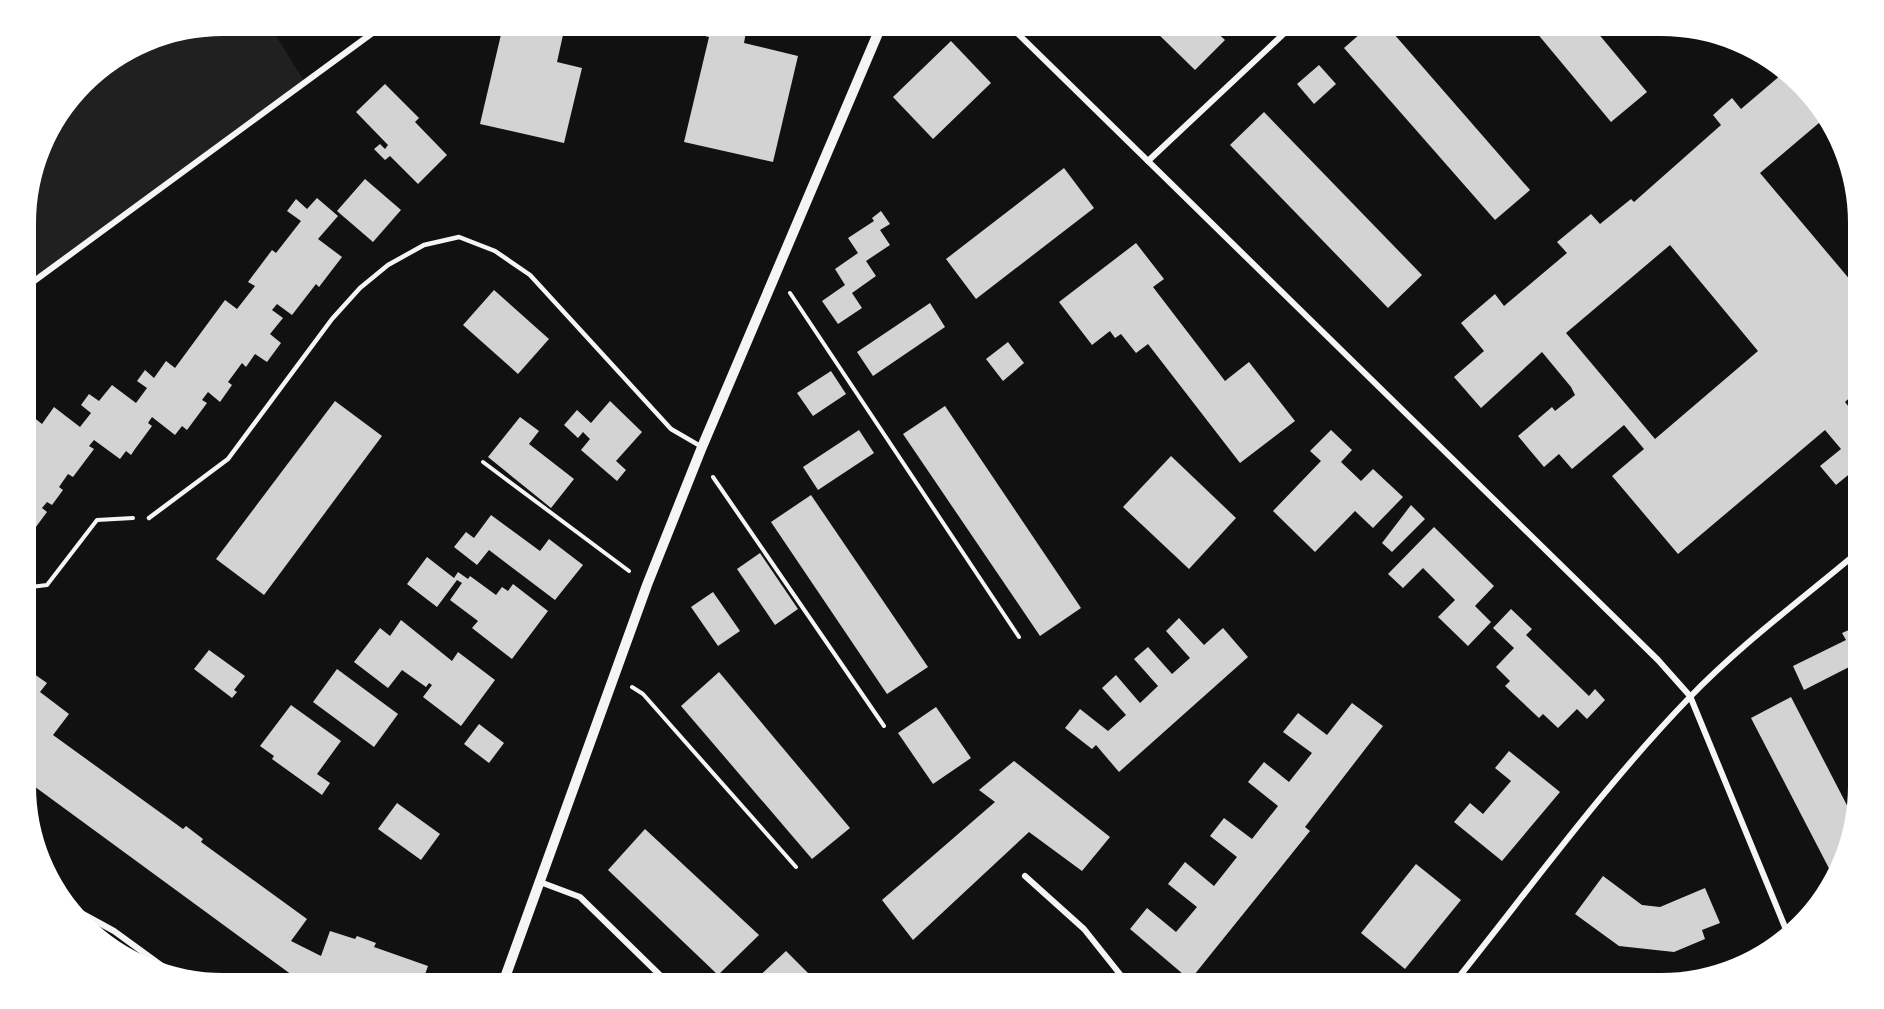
<svg xmlns="http://www.w3.org/2000/svg" width="1884" height="1009" viewBox="0 0 1884 1009" font-family="'Golos Text',sans-serif">
<style>
.green{fill:#202020}
.building{fill:#d3d3d3;fill-rule:evenodd}
.lines{fill:none;stroke-linecap:round;stroke-linejoin:round}
.path{stroke:#f5f5f5;stroke-width:4}
.service{stroke:#f5f5f5;stroke-width:4.5}
.minor{stroke:#f5f5f5;stroke-width:6}
.tertiary{stroke:#f5f5f5;stroke-width:10}
</style>
<rect width="100%" height="100%" fill="#111"/>
<path class="green" d="M223,26H270L304,81L26,287V210L46,136L93,75L148,40Z"/>
<g class="building">
<path d="M503,26H565L557,62L582,68L564,143L480,124Z"/>
<path d="M667,26H747L744,43L798,56L773,162L684,142L709,37Z"/>
<path d="M1150,26H1210L1225,40L1195,70Z"/>
<path d="M1369,26H1387L1530,190L1495,220L1344,48Z"/>
<path d="M1531,26H1592L1647,92L1611,122Z"/>
<path d="M951,41L991,83L933,139L893,97Z"/>
<path d="M1319,65L1336,84L1314,104L1297,84Z"/>
<path d="M1781,75L1826,117L1760,173L1857,288V391L1845,402L1857,417L1858,467L1836,485L1820,466L1841,449L1825,430L1678,554L1612,476L1644,449L1624,425L1572,469L1559,454L1544,467L1518,436L1552,407L1555,411L1575,395L1571,387L1542,352L1481,408L1454,377L1484,351L1461,323L1495,294L1504,306L1567,253L1557,242L1591,214L1600,224L1631,199L1634,202L1721,125L1713,115L1732,98L1741,109ZM1670,245L1758,351L1655,439L1566,333Z"/>
<path d="M385,84L419,118L415,122L447,155L418,184L390,156L385,160L374,149L380,144L385,149L388,145L356,112Z"/>
<path d="M1264,112L1422,275L1388,308L1230,145Z"/>
<path d="M1064,168L1094,208L976,299L946,259Z"/>
<path d="M365,179L401,210L373,242L337,211Z"/>
<path d="M317,198L338,216L318,239L342,257L319,287L316,284L292,315L277,304L272,310L283,318L270,334L281,343L267,362L255,354L246,367L242,363L228,382L232,385L220,402L208,392L202,400L207,403L187,430L182,426L175,435L152,417L148,423L152,426L135,449L131,455L126,451L120,459L94,440L89,446L94,449L73,477L68,474L59,487L63,490L52,505L47,502L42,508L47,512L27,539L26,444L34,434L26,429V424L32,416L42,424L54,407L80,427L91,413L81,405L89,394L99,401L112,385L136,403L147,388L137,381L145,370L154,378L166,361L175,368L225,300L237,309L255,286L248,282L272,250L276,253L301,221L287,211L296,199L307,209Z"/>
<path d="M881,211L890,224L880,230L890,245L866,261L876,276L852,293L862,308L838,324L822,301L845,285L835,269L858,253L848,238L874,221L872,218Z"/>
<path d="M1136,243L1164,279L1153,287L1225,381L1249,362L1295,421L1240,463L1148,344L1136,353L1121,334L1115,338L1110,331L1092,345L1059,302Z"/>
<path d="M494,290L549,339L518,374L463,325Z"/>
<path d="M930,303L945,327L873,376L857,352Z"/>
<path d="M1008,342L1024,363L1003,381L986,359Z"/>
<path d="M831,371L846,394L813,416L797,393Z"/>
<path d="M335,401L382,436L264,595L216,559Z"/>
<path d="M610,401L642,432L616,461L626,470L617,481L581,450L590,439L583,432L578,438L564,425L577,410L591,423Z"/>
<path d="M945,406L1081,608L1040,636L903,434Z"/>
<path d="M520,417L539,431L529,444L574,479L551,508L488,457Z"/>
<path d="M859,430L874,453L818,490L803,467Z"/>
<path d="M1331,430L1352,450L1341,462L1361,481L1373,469L1403,497L1373,528L1355,511L1315,552L1273,511L1321,461L1310,451Z"/>
<path d="M1171,456L1236,518L1189,569L1123,507Z"/>
<path d="M811,495L928,667L887,694L771,522Z"/>
<path d="M1411,505L1425,519L1392,552L1382,543Z"/>
<path d="M491,515L540,551L549,539L583,565L555,600L489,550L477,565L454,547L466,532L474,538Z"/>
<path d="M1434,527L1494,586L1475,606L1491,622L1468,646L1438,617L1455,600L1423,568L1403,588L1388,574Z"/>
<path d="M760,553L798,609L775,625L737,569Z"/>
<path d="M427,557L454,578L458,572L468,579L470,576L496,595L502,587L508,591L513,584L548,611L512,659L472,628L478,621L450,600L462,583L457,580L437,607L407,584Z"/>
<path d="M713,592L740,631L718,646L691,607Z"/>
<path d="M1511,609L1532,629L1526,635L1589,696L1595,689L1605,700L1587,719L1577,709L1558,728L1543,714L1539,718L1505,686L1510,681L1496,667L1514,648L1493,628Z"/>
<path d="M1179,618L1204,645L1223,628L1248,657L1119,772L1096,745L1092,749L1065,728L1080,709L1108,731L1126,715L1102,688L1116,675L1140,703L1158,686L1134,659L1148,647L1172,674L1190,658L1166,631Z"/>
<path d="M401,620L452,661L458,652L495,680L461,726L423,697L432,685L429,683L426,687L402,670L388,688L354,662L380,628L390,636Z"/>
<path d="M1858,626V655L1854,657L1857,663L1804,690L1793,666L1846,640L1842,633Z"/>
<path d="M209,650L245,676L234,690L237,692L232,698L194,669Z"/>
<path d="M27,669L47,683L40,692L69,714L53,735L183,829L186,826L203,839L201,842L307,919L291,941L321,956L330,931L355,939L357,936L376,943L374,947L428,966L422,983H319L292,975L27,781V771L36,760L27,754Z"/>
<path d="M337,669L398,714L374,747L313,702Z"/>
<path d="M719,672L850,828L812,859L681,706Z"/>
<path d="M1791,697L1852,815L1838,873L1834,878L1751,718Z"/>
<path d="M1352,703L1383,726L1305,827L1310,831L1190,980L1130,929L1147,908L1176,932L1197,907L1168,884L1185,862L1214,886L1237,857L1210,836L1224,818L1252,839L1278,806L1248,782L1264,762L1289,782L1312,753L1283,732L1298,713L1327,735Z"/>
<path d="M291,705L341,741L317,774L330,783L322,795L272,759L274,756L260,746Z"/>
<path d="M936,707L971,758L933,784L898,733Z"/>
<path d="M479,724L504,743L489,763L464,744Z"/>
<path d="M1509,751L1560,792L1502,861L1454,822L1470,803L1483,814L1511,781L1495,768Z"/>
<path d="M1014,761L1110,837L1082,871L1029,832L913,940L882,900L995,802L979,790Z"/>
<path d="M397,803L440,834L421,860L378,829Z"/>
<path d="M645,829L759,935L718,975L608,870Z"/>
<path d="M1416,864L1461,900L1405,969L1361,933Z"/>
<path d="M1603,876L1642,905L1660,907L1705,888L1720,923L1702,930L1705,939L1674,952L1619,946L1575,914Z"/>
<path d="M786,951L818,983H752Z"/>
</g>
<g class="lines">
<g class="path">
<path d="M790,293L1019,637"/>
<path d="M483,462L629,571"/>
<path d="M713,477L884,726"/>
<path d="M27,584L31,587L47,585L97,520L133,518"/>
<path d="M632,687L643,694L796,867"/>
</g>
<path class="service" d="M149,518L228,459L332,319L360,288L388,265L424,245L459,237L495,251L530,275L671,429L702,447"/>
<g class="minor">
<path d="M1010,26L1658,660L1690,696L1787,932"/>
<path d="M1148,161L1292,26"/>
<path d="M26,287L382,26"/>
<path d="M1025,876L1084,929L1127,983"/>
<path d="M540,882L580,897L668,983"/>
<path d="M72,908L114,931L169,971"/>
<path d="M1454,983C1531,887 1604,786 1689,698C1740,645 1801,600 1858,552"/>
</g>
<path class="tertiary" d="M503,983L647,585L702,447L881,26"/>
</g>
<path d="M0 0H1884V1009H0ZM223 36H1661A187 187 0 0 1 1848 223V786A187 187 0 0 1 1661 973H223A187 187 0 0 1 36 786V223A187 187 0 0 1 223 36Z" fill="#fff" fill-rule="evenodd"/>
</svg>
